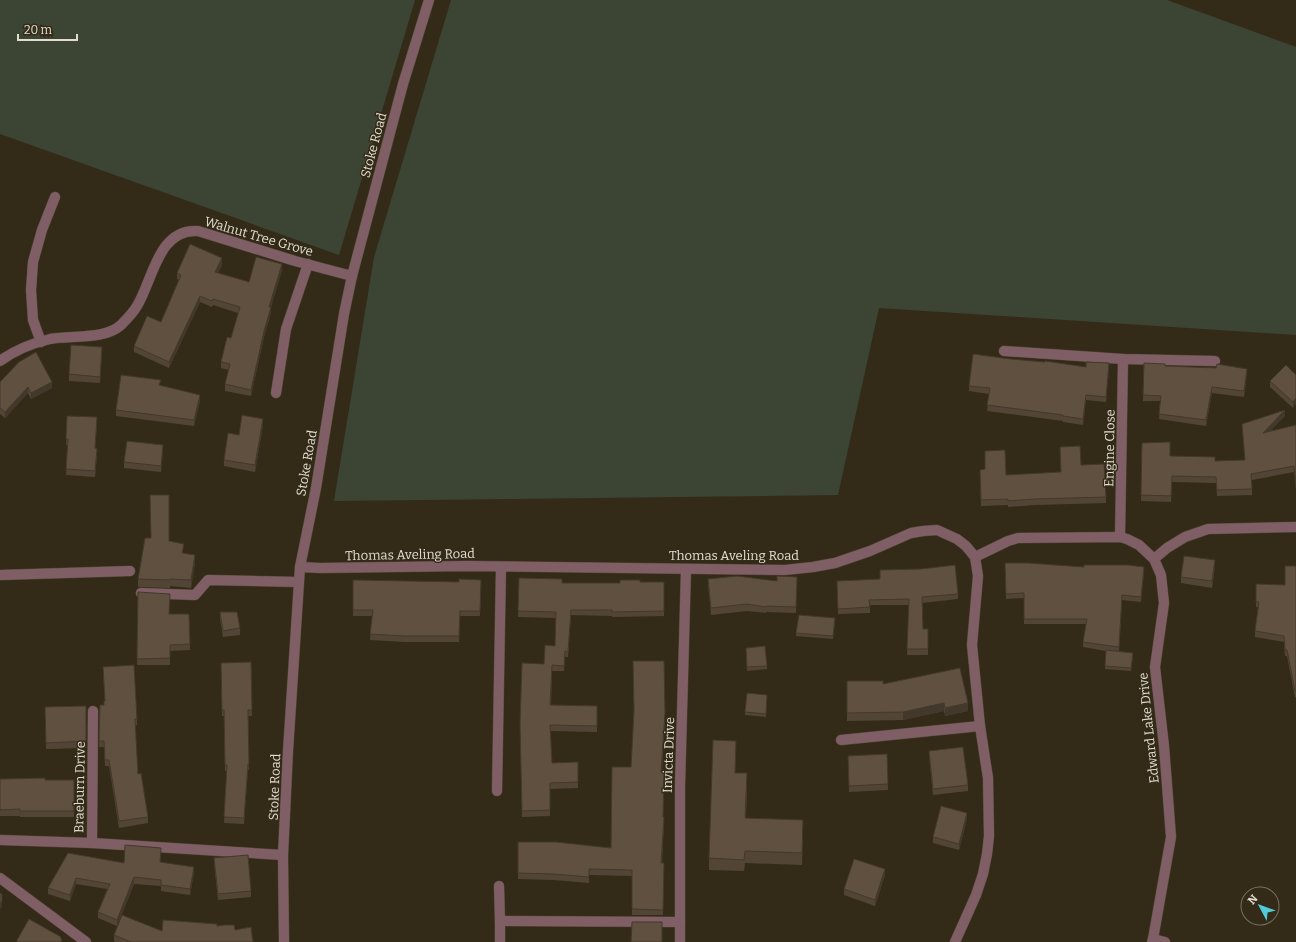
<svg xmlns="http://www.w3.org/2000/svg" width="1296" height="942" viewBox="0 0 1296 942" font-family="Bitter,serif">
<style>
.green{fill:#3c4534}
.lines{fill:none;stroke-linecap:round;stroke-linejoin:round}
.minor-casing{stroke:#4f4735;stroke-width:11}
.minor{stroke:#805e65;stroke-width:10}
.wall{fill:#534536}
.shaded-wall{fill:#43382c}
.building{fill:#60503f;stroke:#43382c}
.labels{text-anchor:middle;stroke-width:3;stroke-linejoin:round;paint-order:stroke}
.street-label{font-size:13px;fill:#e1dcd0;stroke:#332b18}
</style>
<rect width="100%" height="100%" fill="#332b18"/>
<g class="green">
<path d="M0,0H415L339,255L0,134Z"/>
<path d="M451,0H1167L1296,47V335L879,308L838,495L334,501L374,257Z"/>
</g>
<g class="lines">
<defs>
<g id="minor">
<path d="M41,342L33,320L31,290L33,262L42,230L55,197"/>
<path d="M1004,351L1123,359L1215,361"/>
<path d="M0,361C15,350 33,343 50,339C71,335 105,340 121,325C127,319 133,313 137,306C153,280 158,228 198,231L295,261L352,276"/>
<path d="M276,393L286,329L308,264"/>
<path d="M1120,537L1123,359"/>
<path d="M975,557L1008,541L1018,538L1120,537L1127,539L1139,545L1154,559L1161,575L1164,603L1155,667L1164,746L1171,837L1153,939L1152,942"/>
<path d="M1154,559L1167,548L1185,537L1208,529L1296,527"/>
<path d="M300,567L320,568L468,566L785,570L813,567L835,563L870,551L911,533L923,531L937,530L957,539L966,546L975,557L978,576L972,645L980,726L988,778L989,836L987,854L983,874L976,895L955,942"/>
<path d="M0,575L130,571"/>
<path d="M141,593L195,595L208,580L298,582"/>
<path d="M841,740L980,726"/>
<path d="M497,791L501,567"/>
<path d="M0,840L92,843L93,711"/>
<path d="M92,843L283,855"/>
<path d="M0,878L86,942"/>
<path d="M499,886L500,921L680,922"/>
<path d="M500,921V942"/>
<path d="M1153,939L1165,942"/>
<path d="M284,942L283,855L288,751L300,567L316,488L344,314L352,276L403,84L429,0"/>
<path d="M680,942V786L686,569"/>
</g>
</defs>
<use href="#minor" class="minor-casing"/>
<use href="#minor" class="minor"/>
</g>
<g class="wall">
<path d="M222,265L218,273L249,282L282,270L271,307V313L264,337L251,396L225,391V384L229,370L221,368V362L231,338L238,313L213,305L212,307L200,302L169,368L134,352V346L161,322L179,280L177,279V273Z"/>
<path d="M102,353L100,383L69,381V374Z"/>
<path d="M1010,359L1086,367L1109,369L1106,402L1086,400L1083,425L1063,422V421L987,411L989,394L969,391V386Z"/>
<path d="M1165,366L1247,374L1244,397L1212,393L1206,426L1159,419L1160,401H1143V395Z"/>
<path d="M1296,375L1293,408L1270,387V381Z"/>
<path d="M0,382L52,388L31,399L28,393L5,418L0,414Z"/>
<path d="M161,386L200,401L194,426L116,416V410Z"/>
<path d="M67,416L97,423L95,449L97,455L95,477L66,475L68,445H66Z"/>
<path d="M1285,416L1270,431L1296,425V490L1294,472L1252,480V495L1217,496L1216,483L1172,482L1171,502L1141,501L1142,443L1170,456L1215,461L1245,460L1242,424Z"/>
<path d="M263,425L255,472L224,466V460L239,435Z"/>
<path d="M163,451L161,472L124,468V462Z"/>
<path d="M1081,465L1106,497V503L1035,505L1008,507V505L981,506L980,470L1006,475L1061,472Z"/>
<path d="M169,541L195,562L191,588L170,586V588L138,587V579Z"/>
<path d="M1005,563L1144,572L1141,602L1122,600L1119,652L1133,656L1131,671L1105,669L1106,651L1083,647V642L1086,624H1024V598L1006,599Z"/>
<path d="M1215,566L1212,588L1181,583V577Z"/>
<path d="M1296,566V697H1295L1287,656H1285L1284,642L1255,637V631L1258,607H1256V584L1285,585Z"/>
<path d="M797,577L796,613L766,612V613L747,611L711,615L708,585V579L777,581Z"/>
<path d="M519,578L562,583H620L664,582V616L612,617V616L571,615L568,657H565L564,671H552L551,705L597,706V732L550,731L552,763L578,762V788L550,789V816L522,817L520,724L544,664L555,646L556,618L518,617Z"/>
<path d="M353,580L459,582L481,580L480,616H460L459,642H405L370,640L372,616H353Z"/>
<path d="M837,581L958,594V599L922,603L923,629H928V655H907L909,605H870V613L838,614Z"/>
<path d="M138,592L170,614L190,644V650L170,651V665H137Z"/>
<path d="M220,612L240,628V635L223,637L220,619Z"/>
<path d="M835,621L833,639L796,636V633Z"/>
<path d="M746,651L767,666V669L747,671Z"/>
<path d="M251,662L252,716H248L249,770H248L244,824L224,823L227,771H225L224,716H222L221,663Z"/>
<path d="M103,667L137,719V725H135L138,774L148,817V823L119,828L109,766H105L104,747H99L100,705H104L105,701Z"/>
<path d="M847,681L883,684L968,711L945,716L944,711L903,720L847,721Z"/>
<path d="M747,693L767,695L766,717L745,715Z"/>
<path d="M86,706V748L46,749L45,707Z"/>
<path d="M665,719L662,772L663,817L664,823L662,863H664L663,915H632V876L589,875V883L554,880L518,879V842L611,848L631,767Z"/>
<path d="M929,751L968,785V791L933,795L929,757Z"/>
<path d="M736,753L735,773L747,785L746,818L803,832L802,865L745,863L744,871L709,870V858Z"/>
<path d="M887,754L888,790L849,792L848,756Z"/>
<path d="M0,779L45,780H74V817H20V816H0Z"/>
<path d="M967,819L959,850L933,843V837Z"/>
<path d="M68,853L124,863L161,854L160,862L194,873L190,895L161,891V886L134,884L117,926L98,918V912L107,889L76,884L70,901L48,894V888Z"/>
<path d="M214,858L251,891V897L218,900L214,864Z"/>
<path d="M885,875L875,906L844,895V889Z"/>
<path d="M217,926L235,930L253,942H115L114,941V935Z"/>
</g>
<g class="shaded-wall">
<path d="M222,258V265L215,278V272Z"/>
<path d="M282,264V270L269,313V307Z"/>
<path d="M200,296V302L169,368V362Z"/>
<path d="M271,307V313L264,337L251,396V390L264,331Z"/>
<path d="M1247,369V374L1244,397V391Z"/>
<path d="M52,382V388L31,399V393Z"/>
<path d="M28,387V393L5,418V412Z"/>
<path d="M1212,387V393L1206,426V420Z"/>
<path d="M200,395V401L194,426V420Z"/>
<path d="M1086,395V400L1083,425V419Z"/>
<path d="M1296,398V404L1293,408V402Z"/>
<path d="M1285,410V416L1263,439V433Z"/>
<path d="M263,419V425L255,472V465Z"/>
<path d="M163,445V451L161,472V466Z"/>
<path d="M97,449V455L95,477V471Z"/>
<path d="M195,555V562L191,588V580Z"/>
<path d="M1215,560V566L1212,588V581Z"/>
<path d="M1144,567V572L1141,602V597Z"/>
<path d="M944,703V711L903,720V712Z"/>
<path d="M968,703V711L945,716V708Z"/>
<path d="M248,764V770L244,824V818Z"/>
<path d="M967,813V819L959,850V844Z"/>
<path d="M194,867V873L190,895V889Z"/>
<path d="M885,869V875L875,906V900Z"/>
<path d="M134,877V884L117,926V920Z"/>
<path d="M76,878V884L70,901V895Z"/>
<path d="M2,901V907L0,909V903Z"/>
</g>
<g class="building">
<path d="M190,244L222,258L215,272L249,282L256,257L282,264L269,307H271L264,331L251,390L225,384L230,364L221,362L227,337L231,338L240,307L213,299L212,301L200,296L169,362L134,346L147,316L161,322L181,275L177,273Z"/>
<path d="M71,345L102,347L100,377L69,374Z"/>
<path d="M36,352L52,382L31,393L28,387L5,412L0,408V382L19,362Z"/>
<path d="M973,354L1010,359L1045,362V361L1086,367V362L1109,363L1106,397L1086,395L1083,419L1063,416V415L987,405L990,388L969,386Z"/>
<path d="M1144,363L1165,364V366L1216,368L1217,364L1247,369L1244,391L1212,387L1206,420L1159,414L1161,396L1143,395Z"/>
<path d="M1286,365L1296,375V398L1293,402L1270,381Z"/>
<path d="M121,375L161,380L159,385L200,395L194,420L116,410Z"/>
<path d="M1285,410L1263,433L1296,425V484L1294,466L1251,474L1252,489L1217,490L1216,477L1172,476L1171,496L1141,495L1142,443L1170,442V456L1215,457V461L1245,460L1242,424Z"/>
<path d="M242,415L263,419L255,465L224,460L228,433L239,435Z"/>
<path d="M67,416L97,417L95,448L97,449L95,471L66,469L68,439H66Z"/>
<path d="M127,441L163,445L161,466L124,462Z"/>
<path d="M1080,446L1081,465L1104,464L1106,497L1035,499L1008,501V499L981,500L980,470L985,469V451L1005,450L1006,475L1061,472L1060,447Z"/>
<path d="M150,495H169V541L184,544L182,553L195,555L191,580L170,579V580L138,579L145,538H151Z"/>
<path d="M1184,556L1215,560L1212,581L1181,577Z"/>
<path d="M1005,563H1028L1084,567V565H1128L1144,567L1141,597L1122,595L1119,647L1083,642L1087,619H1024V593L1006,594Z"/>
<path d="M955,565L958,594L922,597L923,629H928V649H907L909,599L869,600L870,607L838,609L837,581L880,579V570L921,569Z"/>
<path d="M1285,566H1296V691H1295L1287,650H1285L1284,636L1255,631L1259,602H1256V584L1285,585Z"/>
<path d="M737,576L777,581V576L797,577L796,607L766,606V607L747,604L711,608L708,579Z"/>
<path d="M519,578L562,579V583H620V580H640V582H664V611L612,612V610H571L568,652L565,651L564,666L552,665L550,705L597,706V726L550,725L552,763L578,762V782L550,783V810L522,811L520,724L522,663L544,664L545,645L555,646L556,612L518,611Z"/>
<path d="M459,579L481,580L480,611H460L459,636H405L370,634L373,610H353V580L459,582Z"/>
<path d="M138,592L170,594L169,614H189L190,644L170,645V658L137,659Z"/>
<path d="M220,612H237L240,628L223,631Z"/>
<path d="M799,615L835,618L833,636L796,633Z"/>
<path d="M765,646L767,666L747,667L746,648Z"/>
<path d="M1106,650L1133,653L1131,668L1105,666Z"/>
<path d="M633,661H664L665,713L661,772H664L663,817H664L661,863H664L663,910L632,909V870L589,869V877L554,874L518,873V842H556L611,848L612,767H631L634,710Z"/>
<path d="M251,662L252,710H248L249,764H248L244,818L224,817L227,765H225L224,710H222L221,663Z"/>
<path d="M134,665L137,719H135L138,774L141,773L148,817L119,821L109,760H105L104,741H99L100,705H104V701H105L103,667Z"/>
<path d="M960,668L968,703L945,708L944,703L903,712L847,713V681H883V684Z"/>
<path d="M747,693L767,695L766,714L745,712Z"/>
<path d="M86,706V741L46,743L45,707Z"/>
<path d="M713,740L736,741L735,773H747L745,818L803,820L802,853L745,851L744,860L709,858Z"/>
<path d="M963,747L968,785L933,789L929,751Z"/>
<path d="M887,754L888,784L849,786L848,756Z"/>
<path d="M45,778V780H74V811H20V809L0,810V779Z"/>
<path d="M941,806L967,813L959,844L933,837Z"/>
<path d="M125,845L161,848L160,862L194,867L190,889L161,885V880L134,877L117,920L98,912L110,884L76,878L70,895L48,888L68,853L124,863Z"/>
<path d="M248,855L251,891L218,894L214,858Z"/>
<path d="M854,859L885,869L875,900L844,889Z"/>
<path d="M0,893L2,894V901L0,903Z"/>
<path d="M122,915L162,931L163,920L217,924V926L224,925H234L235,930L251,927L253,942H131L114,935Z"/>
<path d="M29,919L61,937L60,938L62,939L61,942H17V940Z"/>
<path d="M632,922H662V942H631Z"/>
</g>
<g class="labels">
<g class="street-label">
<text transform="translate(373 145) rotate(-75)" y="5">Stoke Road</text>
<text transform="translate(259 236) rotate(16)" y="5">Walnut Tree Grove</text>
<text transform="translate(1109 448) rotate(-89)" y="5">Engine Close</text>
<text transform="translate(306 463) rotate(-80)" y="5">Stoke Road</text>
<text transform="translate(410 554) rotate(-1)" y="5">Thomas Aveling Road</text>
<text x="734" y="560">Thomas Aveling Road</text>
<text transform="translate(1148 728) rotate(-96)" y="5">Edward Lake Drive</text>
<text transform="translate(668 755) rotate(-88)" y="5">Invicta Drive</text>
<text transform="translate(79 787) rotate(-89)" y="5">Braeburn Drive</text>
<text transform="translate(274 787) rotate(-88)" y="5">Stoke Road</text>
</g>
</g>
<g transform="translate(1260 906) rotate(311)"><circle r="19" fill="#332b18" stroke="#797262"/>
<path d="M0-3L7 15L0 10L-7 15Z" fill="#53cbda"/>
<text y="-6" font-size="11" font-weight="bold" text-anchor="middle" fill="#e1dcd0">N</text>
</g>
<path d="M18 34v6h59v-6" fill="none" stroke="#e1dcd0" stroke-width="2"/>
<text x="24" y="34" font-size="12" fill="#e1dcd0" stroke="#332b18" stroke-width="3" paint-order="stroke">20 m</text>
</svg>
